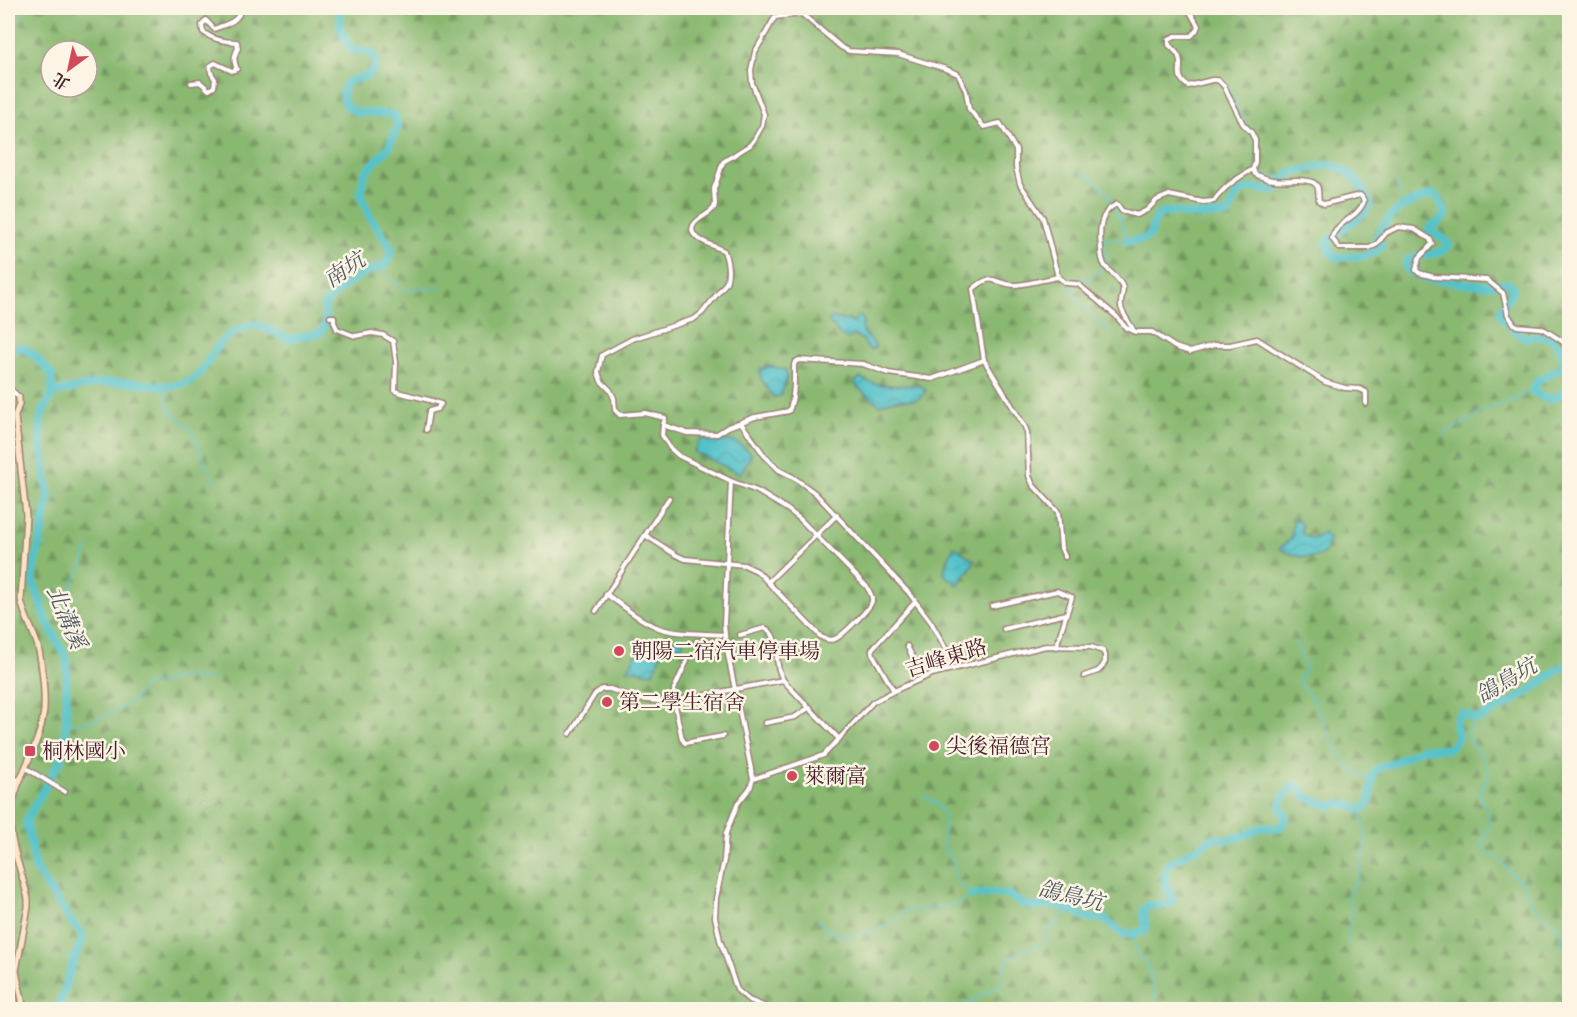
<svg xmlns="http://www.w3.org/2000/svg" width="1577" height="1017" viewBox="0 0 1577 1017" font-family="'IM FELL Great Primer','Noto Serif TC',serif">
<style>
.forest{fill:url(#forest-firs);stroke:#6a6c4e;stroke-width:1.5;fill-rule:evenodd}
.water{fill:url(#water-waves);stroke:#4f707a;stroke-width:1.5}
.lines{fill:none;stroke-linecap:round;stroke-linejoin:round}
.stream{stroke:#54c2ca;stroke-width:1.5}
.river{stroke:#54c2ca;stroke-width:8}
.street-casing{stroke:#9e7e75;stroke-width:7}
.secondary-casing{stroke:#9e7e75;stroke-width:8}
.street{stroke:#fff;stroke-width:4}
.secondary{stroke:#fce5c4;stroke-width:5}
.poi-dot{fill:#d1495b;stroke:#fcf5e5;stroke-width:2}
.labels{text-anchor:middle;stroke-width:5;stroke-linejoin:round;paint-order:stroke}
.poi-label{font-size:21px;fill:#4a1f2b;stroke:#fcf5e5;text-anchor:start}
.street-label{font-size:21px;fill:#4a1f2b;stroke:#fcf5e5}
.water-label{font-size:22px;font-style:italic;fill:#4e5863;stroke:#fcf5e5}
</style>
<defs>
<pattern id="forest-firs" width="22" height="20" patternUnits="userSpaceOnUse" patternTransform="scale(1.5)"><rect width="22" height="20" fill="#89b871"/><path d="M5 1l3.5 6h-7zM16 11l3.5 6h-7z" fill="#72955d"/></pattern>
<pattern id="water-waves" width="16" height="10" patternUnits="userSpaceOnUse" patternTransform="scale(1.5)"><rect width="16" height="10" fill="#54c2ca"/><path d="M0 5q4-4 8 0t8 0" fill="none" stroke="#4ba6ae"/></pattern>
</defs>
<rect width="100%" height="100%" fill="#fcf5e5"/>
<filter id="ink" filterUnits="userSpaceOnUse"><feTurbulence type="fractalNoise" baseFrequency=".0167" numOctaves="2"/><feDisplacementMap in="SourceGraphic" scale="12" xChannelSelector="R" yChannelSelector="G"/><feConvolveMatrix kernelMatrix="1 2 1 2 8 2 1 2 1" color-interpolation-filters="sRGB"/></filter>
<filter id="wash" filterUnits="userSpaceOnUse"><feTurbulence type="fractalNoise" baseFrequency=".008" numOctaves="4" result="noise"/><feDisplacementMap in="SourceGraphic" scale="24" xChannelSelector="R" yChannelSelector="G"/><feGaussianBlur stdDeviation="1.35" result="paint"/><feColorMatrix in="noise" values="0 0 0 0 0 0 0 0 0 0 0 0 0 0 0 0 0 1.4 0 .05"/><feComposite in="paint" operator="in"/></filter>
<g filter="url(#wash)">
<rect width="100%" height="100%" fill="#f2debf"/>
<path class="forest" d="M8,8H1569V1009H8ZM51,51H87V87H51Z"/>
<g class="water">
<path d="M859,315L863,319V331L876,347L871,350L866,347L864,341L854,335L848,339L839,335C838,329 831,327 828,321L832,318L839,319L853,322Z"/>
<path d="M769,366L786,370L787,378L781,395L774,398L761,379L760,369Z"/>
<path d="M861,378C879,389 901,384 921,386L926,391C916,406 908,397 894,400C889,401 884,403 880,405L857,387L855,381Z"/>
<path d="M701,439L737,442L752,454L740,474L694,452Z"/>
<path d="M1294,518L1302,525V534L1313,539L1324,533L1329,539C1328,543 1328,549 1324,553C1312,562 1291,555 1280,549L1282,545L1285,544L1292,538V530Z"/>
<path d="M954,546L975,561L958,585L945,575L944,571Z"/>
<path d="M662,639L683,640L682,646H664L653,673L628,669L638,651Z"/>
</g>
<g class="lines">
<g class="stream">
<path d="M8,41L15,34L18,15L23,8"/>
<path d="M1227,85L1244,122L1253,131"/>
<path d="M1257,147L1258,159L1257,167C1264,177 1273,177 1285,177"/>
<path d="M1081,172C1086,175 1093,178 1097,182C1114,196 1121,221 1127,241"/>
<path d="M1397,181L1402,206"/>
<path d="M1105,263L1106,261L1103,238L1127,241"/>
<path d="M1103,267C1094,276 1088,281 1074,280C1066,297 1097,320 1109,331"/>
<path d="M376,268L406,291L442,287"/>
<path d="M165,386L168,407L176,416L190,428L198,443L205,463L218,486"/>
<path d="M1443,436C1453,425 1469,425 1477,414L1533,391"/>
<path d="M65,598V619L73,621"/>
<path d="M40,603L65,598L84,562L87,548"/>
<path d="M1295,641L1306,669L1299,678L1301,686L1307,691L1315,702L1334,746L1354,773L1372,779"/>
<path d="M1479,719L1467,732C1468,745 1482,752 1486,764C1492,781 1480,783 1480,795C1480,799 1484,804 1486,808C1492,821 1488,830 1482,843L1484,849L1502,862L1512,875L1522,881L1525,885L1529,900L1539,912L1554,922L1559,928L1561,932V946L1570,957"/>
<path d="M66,724L92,721L118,710L132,701L146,685L169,681L182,676L212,680"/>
<path d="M818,920L826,929L838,935L854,937L893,923L906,911L947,907L961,903L972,895L962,887L955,878L953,862L946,851L943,843L945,816L937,804L924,796"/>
<path d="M1131,934L1140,958L1147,964L1150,973L1158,1010"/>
<path d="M1348,943V937L1352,910L1347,896L1358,879L1366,846V834L1360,809"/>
<path d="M960,1010C966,1003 975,998 984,994C989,991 996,990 1000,985C1005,979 1002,974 1004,967C1007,954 1036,946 1047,941V932L1065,914L1074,912"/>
</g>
<g class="river">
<path d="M8,107L10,120L8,133"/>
<path d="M1127,241C1166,241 1143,222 1163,213C1173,209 1182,215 1191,215C1203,216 1216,215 1228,215C1231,210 1232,203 1235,198C1240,190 1251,187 1260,189C1265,190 1269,192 1274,190C1281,187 1283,178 1290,174C1295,171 1302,171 1308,169C1314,168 1321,165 1327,165C1348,165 1363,186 1370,204L1365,212L1327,242L1329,250L1335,257C1351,257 1373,259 1382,245L1376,239C1390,209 1404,205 1433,194L1438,197L1446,214L1439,222L1430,227L1429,232L1442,237L1449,244C1440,257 1422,254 1408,259L1406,264L1407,269L1425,279L1450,281L1456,283L1487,285L1508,283L1514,288C1510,297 1503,303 1500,313C1507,324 1514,332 1526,338C1531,337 1536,336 1541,336C1557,338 1568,354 1560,369L1537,381L1533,391L1546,399L1555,398L1570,387"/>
<path d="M8,351L21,347L33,354L52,375V394L40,418L41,443L49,499L32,579L48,624L67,659L66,724L62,757L26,821L36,870L71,921L83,935L80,946L73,961L58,1010"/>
<path d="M52,394C76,387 99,382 124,382C145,382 168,391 188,382C205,374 209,356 220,343C229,332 243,328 256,324L289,339L320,333L326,324L324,305C343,286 359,272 386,265L392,249L370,217L361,195L364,174L388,148L398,126L394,114L356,112L345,105L342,92L347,82L367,76L375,68V57L371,52L351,50L340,28V8"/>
<path d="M972,895L992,893L1010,895L1020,903L1033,907L1054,905L1067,908L1089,919L1098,918L1104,919L1123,934H1131L1145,931L1146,926L1143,911L1148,905C1157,905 1166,907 1173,901C1172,894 1169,892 1166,886C1163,878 1166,871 1168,864L1214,838L1226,839L1240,837L1263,827L1277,829L1284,823L1286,816C1284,814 1281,810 1281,807C1280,800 1290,788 1295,784L1307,797L1314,800L1329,806L1341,803L1360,809L1366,807L1370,801L1372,779L1375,771L1381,767L1398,761L1422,748L1448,749L1453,745L1458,737C1456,728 1452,717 1463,713L1472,718L1479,719L1512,702L1537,686L1560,668L1568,666L1570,668"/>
</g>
</g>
</g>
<g filter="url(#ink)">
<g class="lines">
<defs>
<g id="street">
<path d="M1188,8L1198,26L1196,31L1191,36H1175L1169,39V45C1173,49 1177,52 1179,57C1183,70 1174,76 1188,86L1212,80H1218L1224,86L1243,124L1251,132L1255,140V162L1253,169L1255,174C1262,177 1267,180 1274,180C1284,182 1312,176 1317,186C1319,190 1318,197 1319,201L1324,204L1360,195L1362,197L1364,201C1359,218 1335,222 1332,238L1339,248H1369L1376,245L1386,233L1398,227L1414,229L1430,239L1432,244L1419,258L1416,270L1419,273L1434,277L1487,280L1503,293L1508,315L1514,324L1517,326L1540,328L1545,330L1562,341L1570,349"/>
<path d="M191,83L200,82L209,90L214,87L215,79L211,73L210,66L215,63L232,71L237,69C233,60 234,56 238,48L237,42C224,42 213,40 203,32L202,25L206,20L214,29C226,24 239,22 241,8"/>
<path d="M1058,277C1045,279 1026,285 1014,285C993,284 994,271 973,289L984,360L1025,427L1027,433L1029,476L1033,485L1058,512L1061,548L1065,557"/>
<path d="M330,317H334V322L337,329L355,336L372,333L383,335L393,341L396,362L395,391C410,396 426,398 441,404L437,409L429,411L426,430"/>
<path d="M1134,331C1131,325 1122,313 1121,307C1120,301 1123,294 1123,288C1121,279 1110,273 1105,266C1102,261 1101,255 1101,248C1099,231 1099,212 1117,204L1122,211L1137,215L1147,210L1157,200L1169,195L1203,202L1214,201C1224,186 1238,178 1253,169"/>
<path d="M8,387L19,397"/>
<path d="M741,423L764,455L779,470L793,477L815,493L909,593L931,622L946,649"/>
<path d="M663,425L665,418L645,413L620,415L615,410L614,398L610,390L601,381L598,372L602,355L632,339L694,319L702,313L726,283C730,272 728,262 724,251C715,245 678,237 698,220C703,216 710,213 714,208L715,204L714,189L723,162L750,145L754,140L762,126L764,114L752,83L751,70L755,52L775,17L802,14L841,47L849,51L898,54L946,69L958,74L966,91L969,109L984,127L1000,123L1016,150V168L1020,184L1043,218L1058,277L1066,283L1078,284L1116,316L1126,328L1135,332H1152L1175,347L1190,352L1214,345H1230L1257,339L1325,382L1345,388L1360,389L1366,392V404"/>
<path d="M731,481L724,624L726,645L753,779L750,788L738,803L726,833L724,860L716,898L715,917L720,940L737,990L749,1000L773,1010"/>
<path d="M645,535L676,555L685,559L744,565L757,571L821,637C826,639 829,641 835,639C842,636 871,608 872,601C873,596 869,591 867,587L800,519L787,509L757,491L731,481L679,456L670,448L662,435L663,425L687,433L717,434L728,427L755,417L789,411C795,396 794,380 794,365L795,362L799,360L863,364L888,373L932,379L984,360"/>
<path d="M768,582L837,515"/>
<path d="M606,594C623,606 640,621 659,628C679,635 704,633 725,635"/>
<path d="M992,606L1057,591L1072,597L1056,647"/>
<path d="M596,611L669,498"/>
<path d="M1004,629L1066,614"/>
<path d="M740,635L765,628C779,635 775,652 778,665C778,670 781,675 783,680L839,739"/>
<path d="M696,643H720L726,645"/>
<path d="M907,646L923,678"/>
<path d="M687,661L674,689V701L682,739L685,743L723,736"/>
<path d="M894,691L872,653V649L915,602"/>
<path d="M765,723L795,717L810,707"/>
<path d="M570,734L595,694L602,689H610L637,699L668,702L783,680"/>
<path d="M26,768L65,792"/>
<path d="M753,779L824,755L873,702L894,691L932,674L1046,646L1091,647L1103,651L1105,655V662L1102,667L1098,671L1084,676"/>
<path d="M8,792L11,784L19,779"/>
<path d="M1566,811H1570"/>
</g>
<path id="secondary" d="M19,397V404L15,416L26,515L21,600C24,615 30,624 35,638C42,654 45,693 44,710C40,746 21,769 13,801C4,835 21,866 28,899V907L16,971L24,1010"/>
</defs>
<use href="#street" class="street-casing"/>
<use href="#secondary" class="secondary-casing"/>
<use href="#street" class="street"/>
<use href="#secondary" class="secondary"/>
</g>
</g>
<g class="poi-dot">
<circle cx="619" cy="651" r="6"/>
<circle cx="607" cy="702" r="6"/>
<circle cx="934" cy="746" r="6"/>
<rect x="24" y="745" width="12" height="12" rx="3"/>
<circle cx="792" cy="776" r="6"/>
</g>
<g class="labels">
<g class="poi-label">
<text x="631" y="658">朝陽二宿汽車停車場</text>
<text x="619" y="709">第二學生宿舍</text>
<text x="946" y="753">尖後福德宮</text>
<text x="42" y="758">桐林國小</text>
<text x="804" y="783">萊爾富</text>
</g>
<g class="street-label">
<text transform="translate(946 658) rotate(-17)" y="7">吉峰東路</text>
</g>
<g class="water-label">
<text transform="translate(344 269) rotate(-34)" y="8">南坑</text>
<text transform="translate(67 617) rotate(67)" y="8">北溝溪</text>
<text transform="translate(1506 680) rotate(-31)" y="8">鴿鳥坑</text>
<text transform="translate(1071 895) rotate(13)" y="8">鴿鳥坑</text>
</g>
</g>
<rect width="1577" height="1017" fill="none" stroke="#fcf5e5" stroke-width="30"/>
<g transform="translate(69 69) rotate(213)"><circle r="28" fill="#fcf5e5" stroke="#b59f9b" stroke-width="1.5"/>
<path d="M0-4.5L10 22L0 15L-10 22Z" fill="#d1495b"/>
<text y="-9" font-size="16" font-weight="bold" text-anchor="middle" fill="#4a1f2b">北</text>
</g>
</svg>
